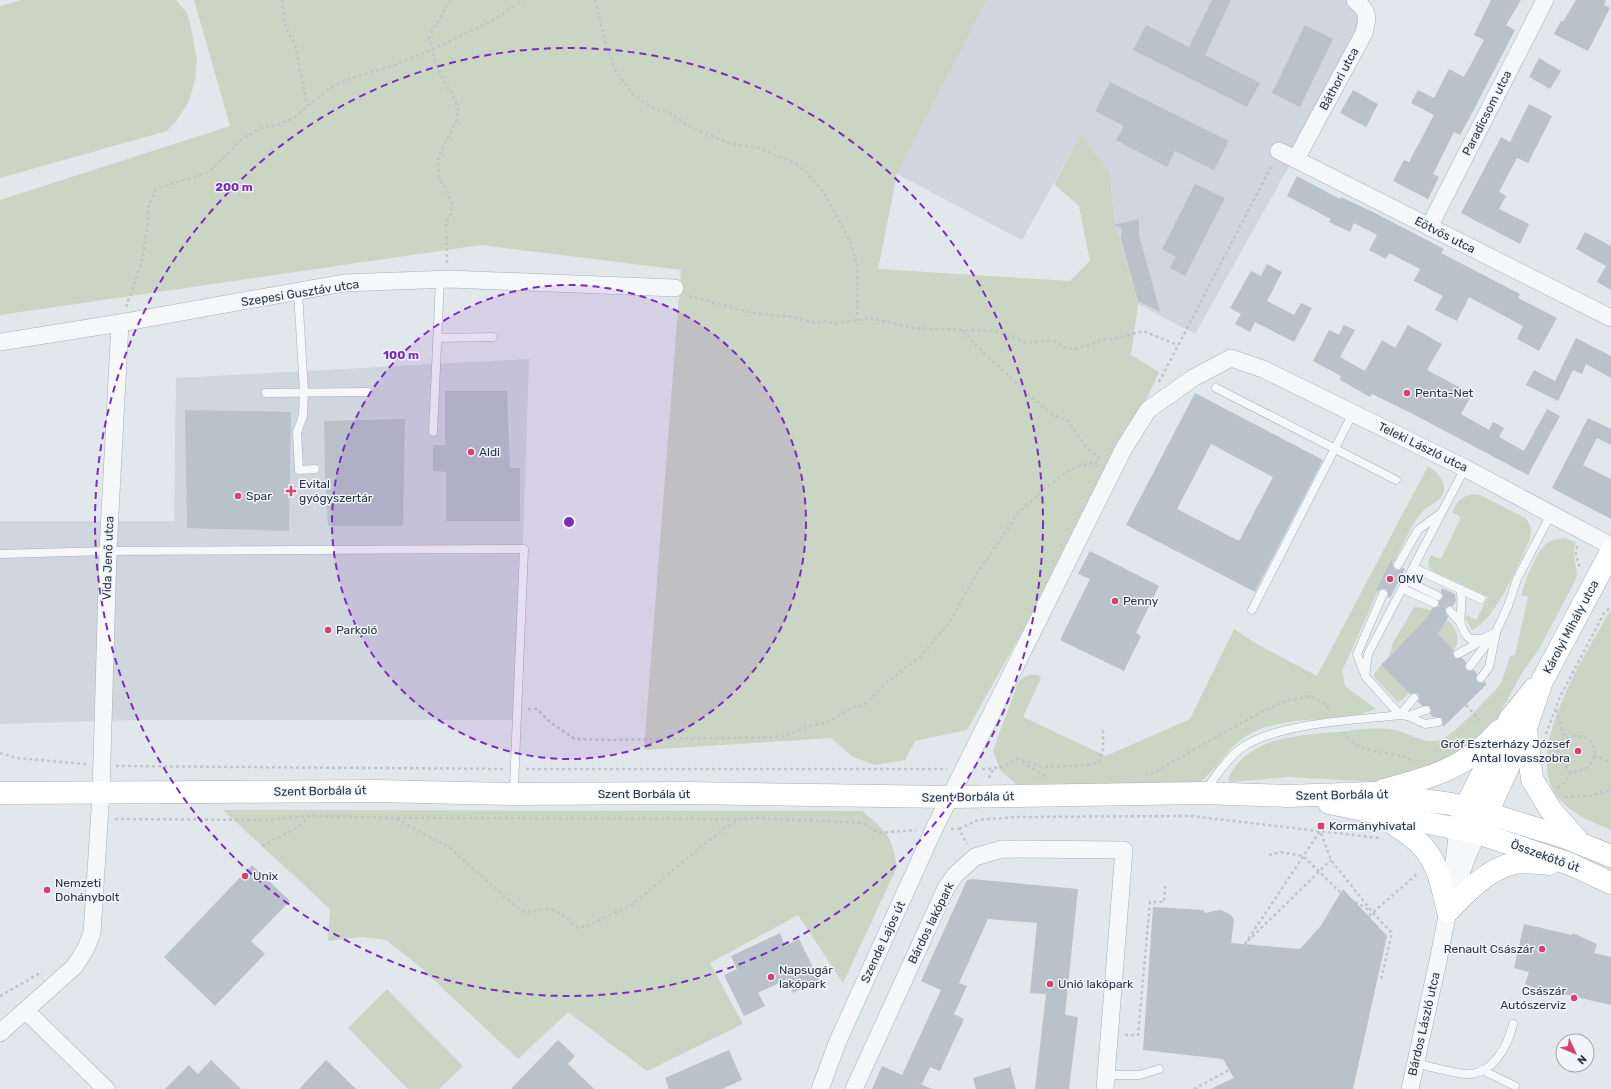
<svg xmlns="http://www.w3.org/2000/svg" width="1611" height="1089" viewBox="0 0 1611 1089" font-family="Rubik,sans-serif">
<style>
.built{fill:#d0d6dd}
.green{fill:#cad5c3}
.building{fill:#b9c1c9;fill-rule:evenodd}
.lines{fill:none;stroke-linecap:round;stroke-linejoin:round}
.lane-casing{stroke:#a7afb6;stroke-width:9}
.street-casing{stroke:#a7afb6;stroke-width:18}
.secondary-casing{stroke:#a7afb6;stroke-width:23}
.path{stroke:#c0c5ca;stroke-width:2.5;stroke-dasharray:3 3;stroke-linecap:butt}
.lane{stroke:#f5f7f9;stroke-width:8}
.street{stroke:#f5f7f9;stroke-width:17}
.secondary{stroke:#fff;stroke-width:22}
.ring{fill:none;stroke:#7b2cbf;stroke-width:2;stroke-dasharray:7 5}
.poi-dot{fill:#d6416d;stroke:#f2f5f8;stroke-width:1.5}
.labels{text-anchor:middle;stroke-width:3;stroke-linejoin:round;paint-order:stroke}
.street-label{font-size:12px;fill:#293744;stroke:#f2f5f8}
.poi-label{font-size:12px;fill:#293744;stroke:#f2f5f8;text-anchor:start}
.centre{fill:#7b2cbf;stroke:#f2f5f8;stroke-width:2}
.ring-label{font-size:12px;text-anchor:middle;font-weight:bold;fill:#7b2cbf;stroke:#f2f5f8;stroke-width:3;stroke-linejoin:round;paint-order:stroke}
</style>
<rect width="100%" height="100%" fill="#e2e7eb"/>
<g class="built">
<path d="M987,0H1362L1372,5L1292,161L1195,334L1138,304L1114,219L1110,173L1081,134L1022,240L897,174Z"/>
<path d="M529,359L517,720H136L0,724V521H174L176,378Z"/>
</g>
<g class="green">
<path d="M21,0H176L188,14L197,59L195,80L189,101L177,120L167,131L0,178V6Z"/>
<path d="M194,0H987L897,174L878,269L1070,281L1090,261L1079,206L1054,184L1081,134L1110,173L1114,219L1138,304L1131,355L1159,372L1116,465L967,730L915,741L905,760L875,765L853,757L831,738L644,750L681,270L481,245L0,315V200L230,126Z"/>
<path d="M1428,466C1435,471 1444,478 1444,488C1444,502 1430,503 1423,511C1410,526 1403,546 1394,562L1391,561L1376,590L1378,591L1342,671L1345,686L1376,709C1338,725 1292,713 1251,733C1228,745 1218,769 1199,783L1016,784L1000,770L993,750L1018,683C1024,675 1029,674 1038,675L1041,678L1023,717L1106,756L1190,719L1234,629L1255,643L1317,676Z"/>
<path d="M1475,494L1480,495L1525,518C1532,526 1532,531 1529,541C1518,565 1496,619 1472,630L1465,618L1467,615L1476,620L1488,597L1434,572C1427,567 1427,563 1431,555L1441,559L1461,517L1452,512C1458,500 1462,496 1475,494Z"/>
<path d="M1564,538L1576,542C1570,555 1579,566 1576,579L1538,651L1523,671L1497,719L1486,733L1470,747L1438,764H1430L1428,774L1377,782L1288,777L1230,782L1228,779C1247,736 1299,735 1339,732C1356,730 1374,727 1390,729C1408,731 1424,747 1442,739C1455,734 1484,701 1496,690L1502,681L1510,656L1515,655L1528,597L1521,595C1525,582 1535,555 1544,546C1549,540 1557,539 1564,538Z"/>
<path d="M1414,607C1435,608 1469,627 1454,650L1425,621L1389,656L1393,643Z"/>
<path d="M1611,612V830C1593,822 1576,816 1561,801C1518,757 1585,656 1608,614Z"/>
<path d="M1381,665L1409,693L1402,700L1398,702L1375,678L1374,674Z"/>
<path d="M223,810L862,811C886,831 892,835 897,867L843,983L798,915L710,963L743,1024L647,1071L568,1012L518,1059L419,966L386,940L363,937L328,941L330,909Z"/>
<path d="M387,989L463,1066L439,1089H408L348,1028Z"/>
</g>
<g class="building">
<path d="M1212,0H1231L1205,55L1260,83L1247,107L1133,50L1146,25L1189,47Z"/>
<path d="M1491,0H1521L1506,25L1515,30L1470,117L1460,135L1454,132L1433,174L1439,177L1428,199L1393,181L1404,160L1409,162L1434,115L1411,103L1418,90L1434,98L1449,69L1464,77L1484,40L1474,35Z"/>
<path d="M1576,0H1606L1604,5L1610,8L1588,51L1554,34L1561,21L1563,22Z"/>
<path d="M1305,25L1333,39L1300,107L1272,93Z"/>
<path d="M1539,58L1561,71L1550,89L1529,77Z"/>
<path d="M1110,82L1229,141L1214,170L1175,151L1167,167L1116,140L1124,126L1095,111Z"/>
<path d="M1353,90L1378,104L1366,127L1340,113Z"/>
<path d="M1529,104L1552,116L1528,163L1517,158L1499,192L1506,196L1499,209L1529,224L1520,244L1461,213L1501,137L1510,142Z"/>
<path d="M1297,176L1340,199L1341,197L1375,213L1444,249L1441,253L1520,294L1518,298L1557,318L1539,351L1517,339L1523,326L1469,297L1457,321L1435,310L1443,296L1414,281L1420,269L1389,253L1386,259L1369,250L1377,235L1354,223L1350,232L1329,222L1331,219L1287,196Z"/>
<path d="M1195,184L1225,198L1185,276L1170,268L1176,257L1162,249Z"/>
<path d="M1139,219V235L1160,312L1138,301L1121,239L1122,229L1113,225Z"/>
<path d="M1585,232L1611,246V290L1597,282L1606,266L1576,249Z"/>
<path d="M1267,264L1282,272L1267,301L1294,315L1301,303L1312,308L1294,342L1255,322L1250,332L1235,324L1241,314L1230,308L1251,271L1261,276Z"/>
<path d="M1344,325L1355,330L1340,357L1365,371L1382,340L1395,348L1408,325L1442,344L1427,370L1472,394L1461,414L1489,430L1493,422L1504,428L1499,437L1524,451L1547,409L1560,416L1528,475L1411,413L1372,394L1370,397L1340,380L1341,376L1313,361L1329,330L1339,335Z"/>
<path d="M1576,338L1611,356V378L1586,364L1582,374L1573,370L1558,401L1526,385L1534,370L1555,381Z"/>
<path d="M445,391H507L510,468H520V521H446V472L433,471V445H445Z"/>
<path d="M1195,393L1323,460L1255,592L1126,525ZM1211,444L1273,477L1239,541L1177,509Z"/>
<path d="M185,410L291,412L289,531L187,528Z"/>
<path d="M1588,418L1611,429V445L1597,438L1583,465L1611,479V519L1552,488Z"/>
<path d="M405,419L403,526H328L325,472L324,421Z"/>
<path d="M1090,551L1159,586L1136,633L1141,636L1124,671L1060,640L1090,579L1078,574Z"/>
<path d="M1391,560L1393,562V565L1395,570H1398L1403,568L1405,569L1390,598L1388,597V593L1386,589H1382L1378,591L1376,590Z"/>
<path d="M1442,588L1455,594L1456,601L1453,606H1448L1445,609L1448,617L1438,634L1454,650L1453,654L1455,658H1462L1466,662L1465,666L1466,670L1470,671L1474,670L1477,674L1476,678L1477,682L1481,683L1485,682L1487,684L1443,727L1442,718L1433,717L1430,714L1431,711L1430,706H1422L1418,702L1419,699L1418,694L1415,693L1410,694L1381,665L1428,617L1432,608L1439,606V601L1443,598L1441,591Z"/>
<path d="M252,865L290,901L251,941L265,954L215,1006L164,957Z"/>
<path d="M972,879L1078,889L1065,1015L1078,1017L1069,1089H1035L1046,994L1030,993L1037,923L988,919L959,983L967,986L954,1014L964,1019L940,1071L930,1067L922,1084L914,1081L932,1089H872L882,1066L902,1075L941,990L921,981L967,880Z"/>
<path d="M1343,889L1387,936L1353,1089H1210L1234,1078L1223,1059L1143,1050L1153,907L1204,910V913L1221,910L1231,915L1234,920L1231,943L1300,949L1320,927Z"/>
<path d="M1524,924L1572,935L1573,933L1597,944L1594,953L1611,957V1005L1554,992L1553,995L1525,984L1529,972L1514,968Z"/>
<path d="M780,933L785,946L799,939L819,980L793,993L787,979L758,993L765,1006L744,1016L724,975L737,969L731,956Z"/>
<path d="M558,1040L575,1056L568,1064L594,1089H511Z"/>
<path d="M729,1050L742,1080L722,1089H669L665,1078Z"/>
<path d="M211,1060L241,1089H165L189,1065L198,1074Z"/>
<path d="M326,1060L356,1089H299Z"/>
<path d="M1010,1067L1016,1089H976L973,1078Z"/>
</g>
<g class="lines">
<defs>
<g id="lane">
<path d="M298,292L304,391L303,416L297,432L299,470L315,469"/>
<path d="M438,338L493,337"/>
<path d="M1216,388L1396,480"/>
<path d="M266,393L368,392"/>
<path d="M433,432L440,280"/>
<path d="M0,554L108,551L524,549L514,786L515,792"/>
<path d="M1398,565L1418,530L1440,514"/>
<path d="M1414,568L1481,599"/>
<path d="M1407,581L1438,596"/>
<path d="M1403,589L1434,603"/>
<path d="M1460,589C1466,610 1452,621 1470,639H1482L1495,633"/>
<path d="M1252,610L1353,413"/>
<path d="M1450,611L1459,621"/>
<path d="M1458,654L1485,639"/>
<path d="M1470,666L1496,632L1508,606L1517,579L1551,514"/>
<path d="M1365,675L1357,654L1383,594"/>
<path d="M1481,678L1489,667L1496,633"/>
<path d="M1414,698L1400,715L1365,676L1368,654L1465,468"/>
<path d="M1408,716L1425,724L1438,722"/>
<path d="M1205,791C1215,777 1226,760 1240,749C1275,723 1355,720 1400,715L1408,716L1426,710"/>
<path d="M1415,1063C1431,1067 1448,1072 1465,1074C1492,1076 1508,1046 1513,1024"/>
<path d="M1482,1070L1515,1086"/>
<path d="M1106,1075H1140L1159,1069"/>
</g>
<g id="street">
<path d="M1279,151L1611,318"/>
<path d="M1296,159L1364,33C1368,16 1369,12 1355,0"/>
<path d="M1429,227L1545,0"/>
<path d="M0,342L120,323L344,283L450,279L675,288"/>
<path d="M1458,881L1469,852L1478,833"/>
<path d="M26,1011L106,1089"/>
<path d="M0,1033L75,966L86,948L92,933L101,793L108,551L120,323"/>
<path d="M820,1089L838,1041L934,829L1124,448L1148,410L1193,378L1231,358L1263,369L1465,468L1611,546"/>
<path d="M854,1089L946,888L955,875L975,857L1002,849L1124,850L1105,1089"/>
<path d="M1410,1089L1438,961L1448,911L1458,829"/>
</g>
<g id="secondary">
<path d="M1526,729L1532,779L1550,809L1579,842"/>
<path d="M1384,790C1429,778 1467,768 1499,731"/>
<path d="M0,793L375,791L515,794L687,793L950,797L1203,793L1288,796L1373,793L1451,804L1486,813L1564,837L1611,856"/>
<path d="M1329,803L1478,833L1570,864L1611,883"/>
<path d="M1383,816C1395,826 1412,835 1422,846C1439,864 1442,888 1448,911"/>
<path d="M1461,821L1465,808L1510,719L1534,689"/>
<path d="M1481,826L1526,728L1542,681L1611,552"/>
<path d="M1448,911C1467,892 1487,869 1515,863C1525,861 1538,863 1549,864"/>
</g>
</defs>
<use href="#lane" class="lane-casing"/>
<use href="#street" class="street-casing"/>
<use href="#secondary" class="secondary-casing"/>
<g class="path">
<path d="M282,0L286,29L295,44L307,105"/>
<path d="M595,0L606,45L615,70L633,95L653,108L669,113L689,126L714,137L731,144L756,147L795,163L806,172L823,191L850,241L858,268L857,320"/>
<path d="M447,263L446,223L452,212V205L446,188L439,179L438,157L457,119L458,110L452,93L447,87L435,62L433,49L429,37L450,0"/>
<path d="M689,296L752,313L793,317L815,323L827,321L834,324L871,318L914,328L995,331L1027,343L1041,341H1054L1066,348L1077,349L1101,340L1118,338L1143,331L1178,345"/>
<path d="M126,307L141,264L147,229L148,208L156,189L209,172L242,139L261,128L278,125L295,117L331,87L358,76L395,65L433,49L492,21L523,0"/>
<path d="M963,331L984,353L1037,402L1053,415L1068,421L1085,446L1101,460"/>
<path d="M1159,382L1272,165"/>
<path d="M1577,546L1576,554L1580,569"/>
<path d="M1466,705L1481,722"/>
<path d="M528,709H537L551,723L575,739L612,740L782,737L813,725L828,722L851,708L863,705L876,694L887,682L920,657L934,641L949,623L978,572L1018,513L1049,485L1064,474L1076,467L1100,461"/>
<path d="M1556,710L1565,738"/>
<path d="M1344,732C1359,759 1392,747 1414,762"/>
<path d="M1546,734L1560,697L1604,613L1611,607"/>
<path d="M0,753L17,758L86,764"/>
<path d="M1594,755L1610,762"/>
<path d="M1022,762L1047,777"/>
<path d="M116,766L503,769"/>
<path d="M526,769H947"/>
<path d="M982,769C997,769 1006,766 1018,759L1043,767L1089,765L1099,762L1103,749V730"/>
<path d="M1151,774L1261,712L1285,701L1310,696L1325,704L1331,711"/>
<path d="M989,778L993,769"/>
<path d="M1558,788L1565,783L1571,772C1581,771 1589,769 1593,759C1606,723 1529,731 1571,772"/>
<path d="M1565,797L1591,796L1611,789"/>
<path d="M397,818L738,819"/>
<path d="M115,819L263,820L310,816"/>
<path d="M951,829H959L967,844"/>
<path d="M959,829L978,820L1017,817L1191,816L1379,838"/>
<path d="M262,846L297,828L310,816L395,818L450,848L520,910C532,914 534,910 545,909C559,909 569,920 578,928L590,925L633,904L704,844L738,819L759,818L862,823L880,833L916,830"/>
<path d="M1269,855L1281,852L1303,856L1341,893"/>
<path d="M1355,902L1371,911"/>
<path d="M1369,916L1418,873"/>
<path d="M1248,941L1331,860"/>
<path d="M1245,944L1320,831L1331,860L1373,913L1392,933L1381,979"/>
<path d="M0,996L42,972"/>
<path d="M1125,1035H1138L1150,902H1164L1165,886"/>
<path d="M1194,1089L1229,1070"/>
</g>
<use href="#lane" class="lane"/>
<use href="#street" class="street"/>
<use href="#secondary" class="secondary"/>
</g>
<circle cx="569" cy="522" r="237" fill="#7b2cbf" fill-opacity=".12"/>
<g class="ring">
<circle cx="569" cy="522" r="237"/>
<circle cx="569" cy="522" r="474"/>
</g>
<g class="poi-dot">
<circle cx="1407" cy="393" r="4"/>
<circle cx="471" cy="452" r="4"/>
<path d="M289 485h4v4h4v4h-4v4h-4v-4h-4v-4h4z"/>
<circle cx="238" cy="496" r="4"/>
<circle cx="1390" cy="579" r="4"/>
<circle cx="1115" cy="601" r="4"/>
<circle cx="328" cy="630" r="4"/>
<circle cx="1578" cy="751" r="4"/>
<rect x="1317" y="822" width="8" height="8" rx="2"/>
<circle cx="245" cy="876" r="4"/>
<circle cx="47" cy="890" r="4"/>
<circle cx="1542" cy="949" r="4"/>
<circle cx="771" cy="977" r="4"/>
<circle cx="1050" cy="984" r="4"/>
<circle cx="1574" cy="998" r="4"/>
</g>
<g class="labels">
<g class="street-label">
<text transform="translate(1339 79) rotate(-62)" y="4">Báthori utca</text>
<text transform="translate(1487 113) rotate(-63)" y="4">Paradicsom utca</text>
<text transform="translate(1445 235) rotate(27)" y="4">Eötvös utca</text>
<text transform="translate(300 293) rotate(-9)" y="4">Szepesi Gusztáv utca</text>
<text transform="translate(1423 447) rotate(26)" y="4">Teleki László utca</text>
<text transform="translate(108 558) rotate(-88)" y="4">Vida Jenő utca</text>
<text transform="translate(1571 627) rotate(-62)" y="4">Károlyi Mihály utca</text>
<text transform="translate(320 791) rotate(-1)" y="4">Szent Borbála út</text>
<text x="644" y="798">Szent Borbála út</text>
<text transform="translate(1342 795) rotate(-1)" y="4">Szent Borbála út</text>
<text transform="translate(968 797) rotate(-1)" y="4">Szent Borbála út</text>
<text transform="translate(1545 856) rotate(20)" y="4">Összekötő út</text>
<text transform="translate(931 923) rotate(-64)" y="4">Bárdos lakópark</text>
<text transform="translate(883 942) rotate(-65)" y="4">Szende Lajos út</text>
<text transform="translate(1424 1024) rotate(-77)" y="4">Bárdos László utca</text>
</g>
<g class="poi-label">
<text x="1415" y="397">Penta-Net</text>
<text x="479" y="456">Aldi</text>
<text x="299" y="488">Evital<tspan x="299" dy="14">gyógyszertár</tspan></text>
<text x="246" y="500">Spar</text>
<text x="1398" y="583">OMV</text>
<text x="1123" y="605">Penny</text>
<text x="336" y="634">Parkoló</text>
<text x="1570" y="748" text-anchor="end">Gróf Eszterházy József<tspan x="1570" dy="14">Antal lovasszobra</tspan></text>
<text x="1329" y="830">Kormányhivatal</text>
<text x="253" y="880">Unix</text>
<text x="55" y="887">Nemzeti<tspan x="55" dy="14">Dohánybolt</tspan></text>
<text x="1534" y="953" text-anchor="end">Renault Császár</text>
<text x="779" y="974">Napsugár<tspan x="779" dy="14">lakópark</tspan></text>
<text x="1058" y="988">Unió lakópark</text>
<text x="1566" y="995" text-anchor="end">Császár<tspan x="1566" dy="14">Autószerviz</tspan></text>
</g>
</g>
<circle cx="569" cy="522" r="6" class="centre"/>
<g class="ring-label">
<text x="234" y="191">200 m</text>
<text x="401" y="359">100 m</text>
</g>
<g transform="translate(1575 1053) rotate(134)"><circle r="19" fill="#f2f5f8" stroke="#a2a9b0"/>
<path d="M0-3L7 15L0 10L-7 15Z" fill="#d6416d"/>
<text y="-6" font-size="11" font-weight="bold" text-anchor="middle" fill="#293744">N</text>
</g>
</svg>
